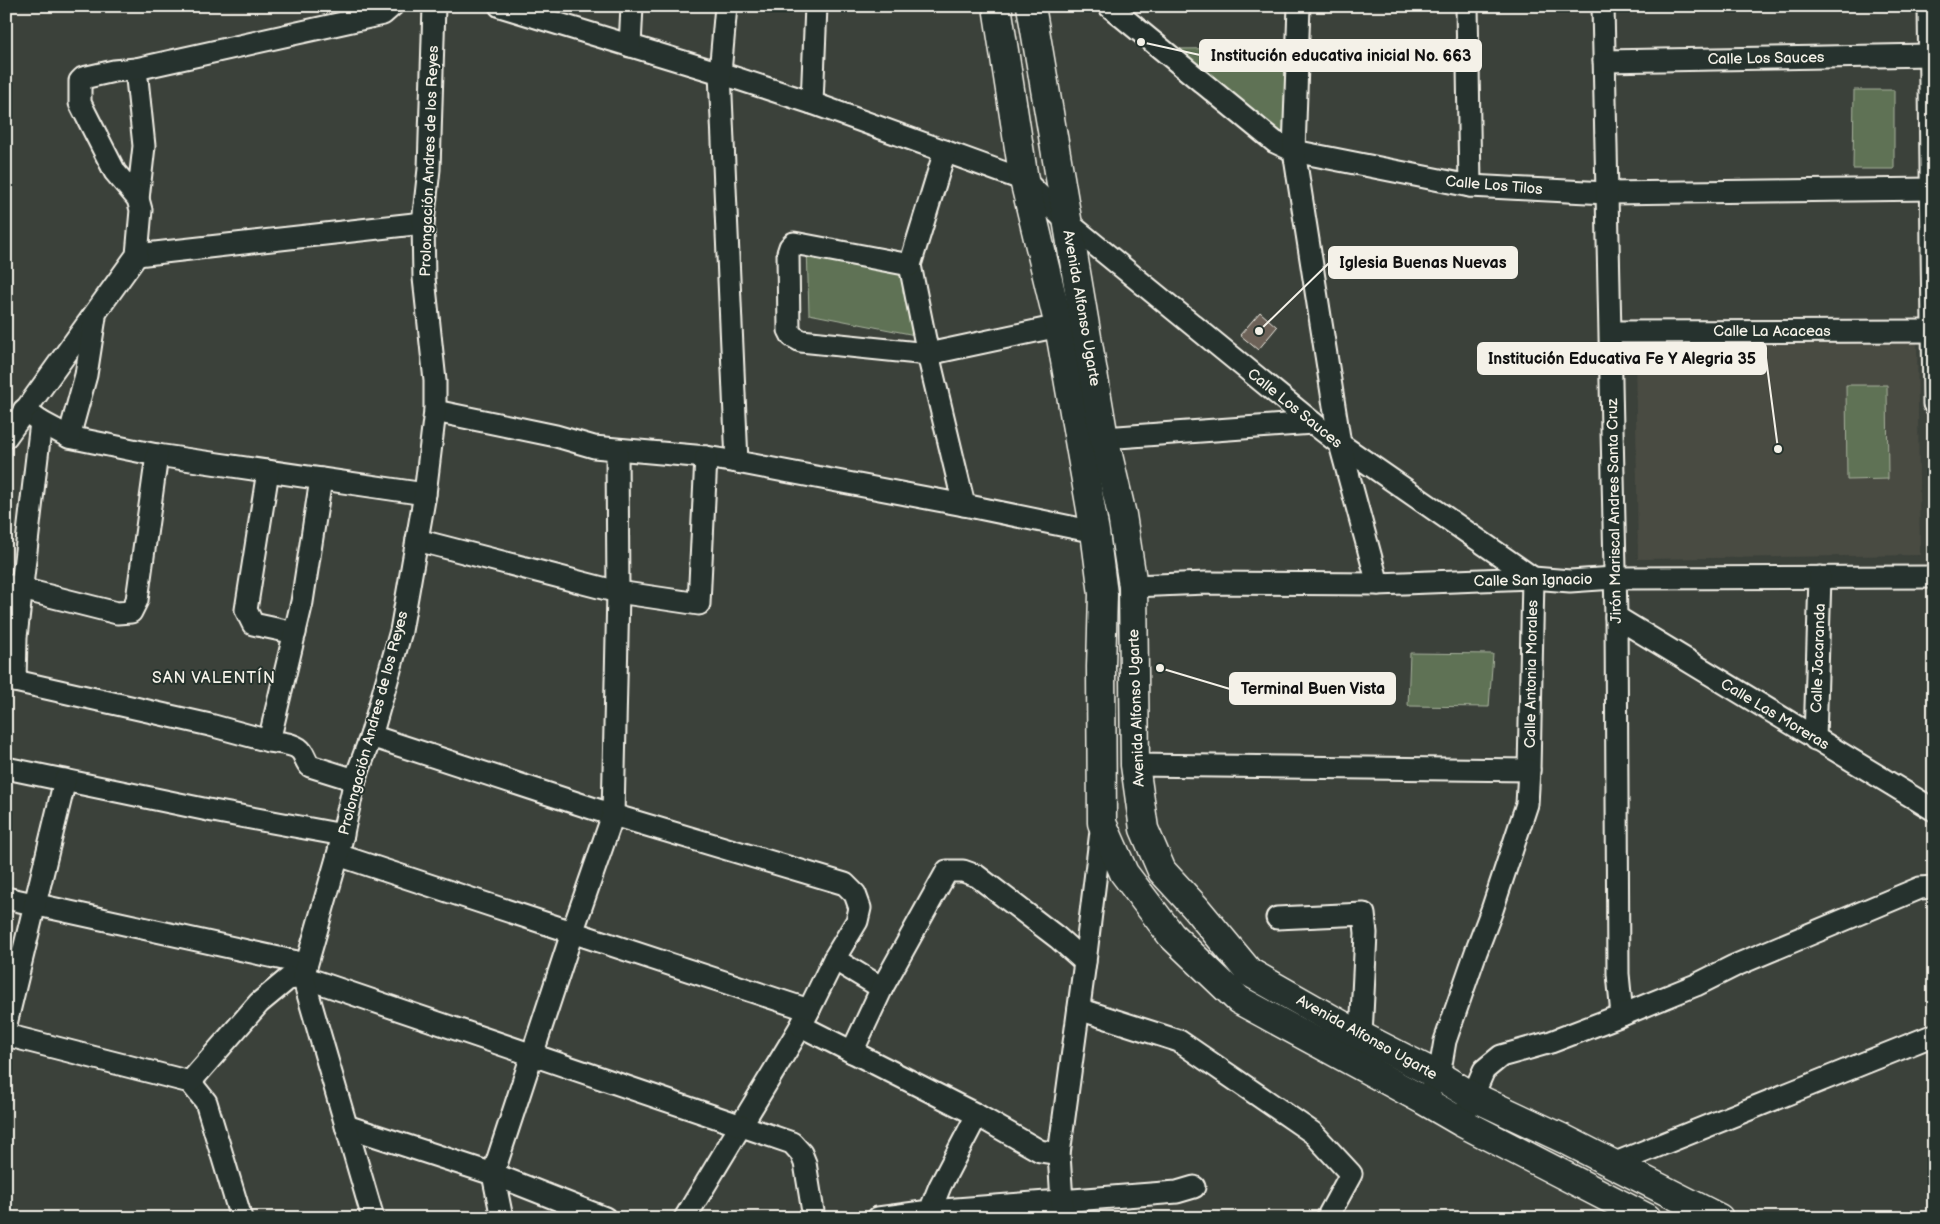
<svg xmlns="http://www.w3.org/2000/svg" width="1940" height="1224" viewBox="0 0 1940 1224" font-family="'Balsamiq Sans',sans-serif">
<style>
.built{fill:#4a4b43}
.green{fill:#5e7255;stroke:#a9b29e}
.building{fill:#6d6259;stroke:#f4f1e8}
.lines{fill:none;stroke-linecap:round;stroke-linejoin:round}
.street-casing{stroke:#f4f1e8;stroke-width:25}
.secondary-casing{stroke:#f4f1e8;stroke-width:31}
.street{stroke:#26332d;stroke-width:21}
.secondary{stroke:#26332d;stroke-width:28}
.labels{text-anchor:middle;stroke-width:4;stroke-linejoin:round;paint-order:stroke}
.street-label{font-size:15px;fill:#f4f1e8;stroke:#26332d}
.neighbourhood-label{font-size:16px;letter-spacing:1px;fill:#f4f1e8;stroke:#26332d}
.leader{fill:none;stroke:#f4f1e8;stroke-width:2}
.callout-dot{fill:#f4f1e8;stroke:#26332d;stroke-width:2}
.callout{fill:#f4f1e8;stroke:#f4f1e8;stroke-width:2}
.callout-label{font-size:16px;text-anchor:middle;font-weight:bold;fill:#111}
</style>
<rect width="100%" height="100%" fill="#3b413a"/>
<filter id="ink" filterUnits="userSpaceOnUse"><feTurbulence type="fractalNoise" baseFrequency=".02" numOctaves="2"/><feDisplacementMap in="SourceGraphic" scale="10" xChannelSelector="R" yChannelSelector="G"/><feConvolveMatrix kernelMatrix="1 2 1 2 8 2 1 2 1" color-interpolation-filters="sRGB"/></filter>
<g filter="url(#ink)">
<path class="built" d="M1917,339L1920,555L1638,559L1635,343Z"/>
<g class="green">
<path d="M1287,48L1285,136L1279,137L1172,49Z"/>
<path d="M1854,90H1894V169H1853Z"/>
<path d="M807,246L901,274L915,335L809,314Z"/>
<path d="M1846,385H1887L1888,479L1847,480Z"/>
<path d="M1410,653L1493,654L1489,707L1408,706Z"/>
</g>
<path class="building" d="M1260,312L1277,327L1258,350L1240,335Z"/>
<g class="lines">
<defs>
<g id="street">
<path d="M500,6L720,73L812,103L1024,180L1067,222L1313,423L1340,444L1533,578L1529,770L1527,804L1492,910L1476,952L1445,1041L1439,1076L1432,1087"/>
<path d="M726,6L720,73L737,462"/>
<path d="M1109,6L1275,142L1294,151L1470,186L1607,193L1932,189"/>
<path d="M1299,6L1294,151L1340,444L1378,584"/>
<path d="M1467,6L1470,186"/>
<path d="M1603,6L1616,617L1618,974L1622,1015"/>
<path d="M1929,6L1934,404"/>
<path d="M630,46L632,6"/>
<path d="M1604,61L1929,55"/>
<path d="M136,69L144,146L138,199"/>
<path d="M812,103L816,6"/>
<path d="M945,151L910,265L928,354L964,505"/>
<path d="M137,255L423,223"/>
<path d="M910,265L794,243L790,247L788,253L789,330L792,336L801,341L928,354L1059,326"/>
<path d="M1611,332L1932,331"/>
<path d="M24,410L41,422L69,437L157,455L425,494"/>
<path d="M435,411L556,436L594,447L706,457L737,462L964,505L1095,532"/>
<path d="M6,437L137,255L141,210L138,199L115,172L80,103V81L83,78L114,71L136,69L383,14L392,6"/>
<path d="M69,437L86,375L95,317"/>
<path d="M1104,438L1313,423"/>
<path d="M268,471L246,610L253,624L295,633"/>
<path d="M321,479L302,602L269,741C279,743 296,743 302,752C305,756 306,762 310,766L355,780"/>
<path d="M417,540L618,592L699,604L706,457"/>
<path d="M6,585L117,613L131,612L137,600L157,455"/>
<path d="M1133,586L1206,583L1378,584L1533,578L1570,581L1614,578L1934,577"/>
<path d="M1616,617L1934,810"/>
<path d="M6,679L15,681L16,637L41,422"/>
<path d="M15,681L210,725L269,741"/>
<path d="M371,736L613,815L845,884L855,894L860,908L857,921L834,959L801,1026L685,1218"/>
<path d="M1815,739L1820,577"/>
<path d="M1135,765L1529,770"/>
<path d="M6,768L213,811L343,835"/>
<path d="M338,855L809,1010"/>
<path d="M6,898L306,964"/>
<path d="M1277,918L1364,914L1366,933L1361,1036"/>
<path d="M834,959L882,988"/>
<path d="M1079,1009L1179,1041L1313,1133L1351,1174L1327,1218"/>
<path d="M6,1024L65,780"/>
<path d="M801,1026L977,1115L1040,1151L1059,1154"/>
<path d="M6,1035L190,1082L206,1102L241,1218"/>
<path d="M852,1052L882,988L947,871H963L977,876L1058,938L1085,962"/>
<path d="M190,1082L259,1003L288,979L303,977L792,1143L801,1153L805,1163L814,1218"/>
<path d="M1466,1111L1484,1070L1501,1056L1551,1042L1622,1015L1696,985L1734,966L1920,888L1934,887"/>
<path d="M346,1126L493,1174L605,1218"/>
<path d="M1613,1164L1934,1035"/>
<path d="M373,1218L303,977L338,855L355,780L371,736L401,631L425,494L435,411V381L424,278L423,223L429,169L434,6"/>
<path d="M502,1218L493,1174L573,930L613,815L618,592L617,450"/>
<path d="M878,1218L930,1211L940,1186L977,1115"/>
<path d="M930,1218V1211L1177,1192L1194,1187"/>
<path d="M1063,1218L1059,1154L1085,962L1102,823"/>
</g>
<g id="secondary">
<path d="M997,6L1024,180L1059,326L1095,532L1103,594L1101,667L1102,823L1124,873L1171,935L1239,1000L1423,1100L1461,1122L1647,1218"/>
<path d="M1031,6L1104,438L1122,515L1133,586L1135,765L1144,829L1162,871L1195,907L1249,972L1361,1036L1439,1076L1472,1096L1564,1139L1719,1218"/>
</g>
</defs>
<use href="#street" class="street-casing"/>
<use href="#secondary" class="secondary-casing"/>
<use href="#street" class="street"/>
<use href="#secondary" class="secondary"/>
</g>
</g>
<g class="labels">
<g class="street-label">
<text transform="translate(1766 58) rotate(-1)" y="5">Calle Los Sauces</text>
<text transform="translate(429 161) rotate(-88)" y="5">Prolongación Andres de los Reyes</text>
<text transform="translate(1494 185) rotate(5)" y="5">Calle Los Tilos</text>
<text transform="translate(1082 308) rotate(80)" y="5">Avenida Alfonso Ugarte</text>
<text x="1772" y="336">Calle La Acaceas</text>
<text transform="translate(1295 408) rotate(39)" y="5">Calle Los Sauces</text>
<text transform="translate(1614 511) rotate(-91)" y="5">Jirón Mariscal Andres Santa Cruz</text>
<text transform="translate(1533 580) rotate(-1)" y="5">Calle San Ignacio</text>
<text transform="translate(1818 658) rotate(-88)" y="5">Calle Jacaranda</text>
<text transform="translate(1531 674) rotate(-89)" y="5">Calle Antonia Morales</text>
<text transform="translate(1136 708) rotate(-92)" y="5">Avenida Alfonso Ugarte</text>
<text transform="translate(1775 714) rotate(31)" y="5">Calle Las Moreras</text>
<text transform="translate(373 723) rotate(-75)" y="5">Prolongación Andres de los Reyes</text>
<text transform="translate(1367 1037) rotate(29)" y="5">Avenida Alfonso Ugarte</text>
</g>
<g class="neighbourhood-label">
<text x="214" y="683">SAN VALENTÍN</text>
</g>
</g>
<path class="leader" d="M1141 42L1200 55M1259 331L1329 263M1778 449L1766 358M1160 668L1230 689"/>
<g class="callout-dot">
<circle cx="1141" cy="42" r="5"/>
<circle cx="1259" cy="331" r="5"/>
<circle cx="1778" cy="449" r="5"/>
<circle cx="1160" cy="668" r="5"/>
</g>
<g class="callout">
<rect x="1200" y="40" width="281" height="31" rx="5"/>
<rect x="1329" y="247" width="188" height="31" rx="5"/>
<rect x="1478" y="343" width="288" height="31" rx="5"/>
<rect x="1230" y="673" width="165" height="31" rx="5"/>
</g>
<g class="callout-label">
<text x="1341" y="61">Institución educativa inicial No. 663</text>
<text x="1423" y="268">Iglesia Buenas Nuevas</text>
<text x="1622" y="364">Institución Educativa Fe Y Alegria 35</text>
<text x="1313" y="694">Terminal Buen Vista</text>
</g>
<rect width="1940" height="1224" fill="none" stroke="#26332d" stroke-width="25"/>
<rect x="12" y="12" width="1915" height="1199" fill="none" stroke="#f4f1e8" stroke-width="2" filter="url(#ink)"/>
</svg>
